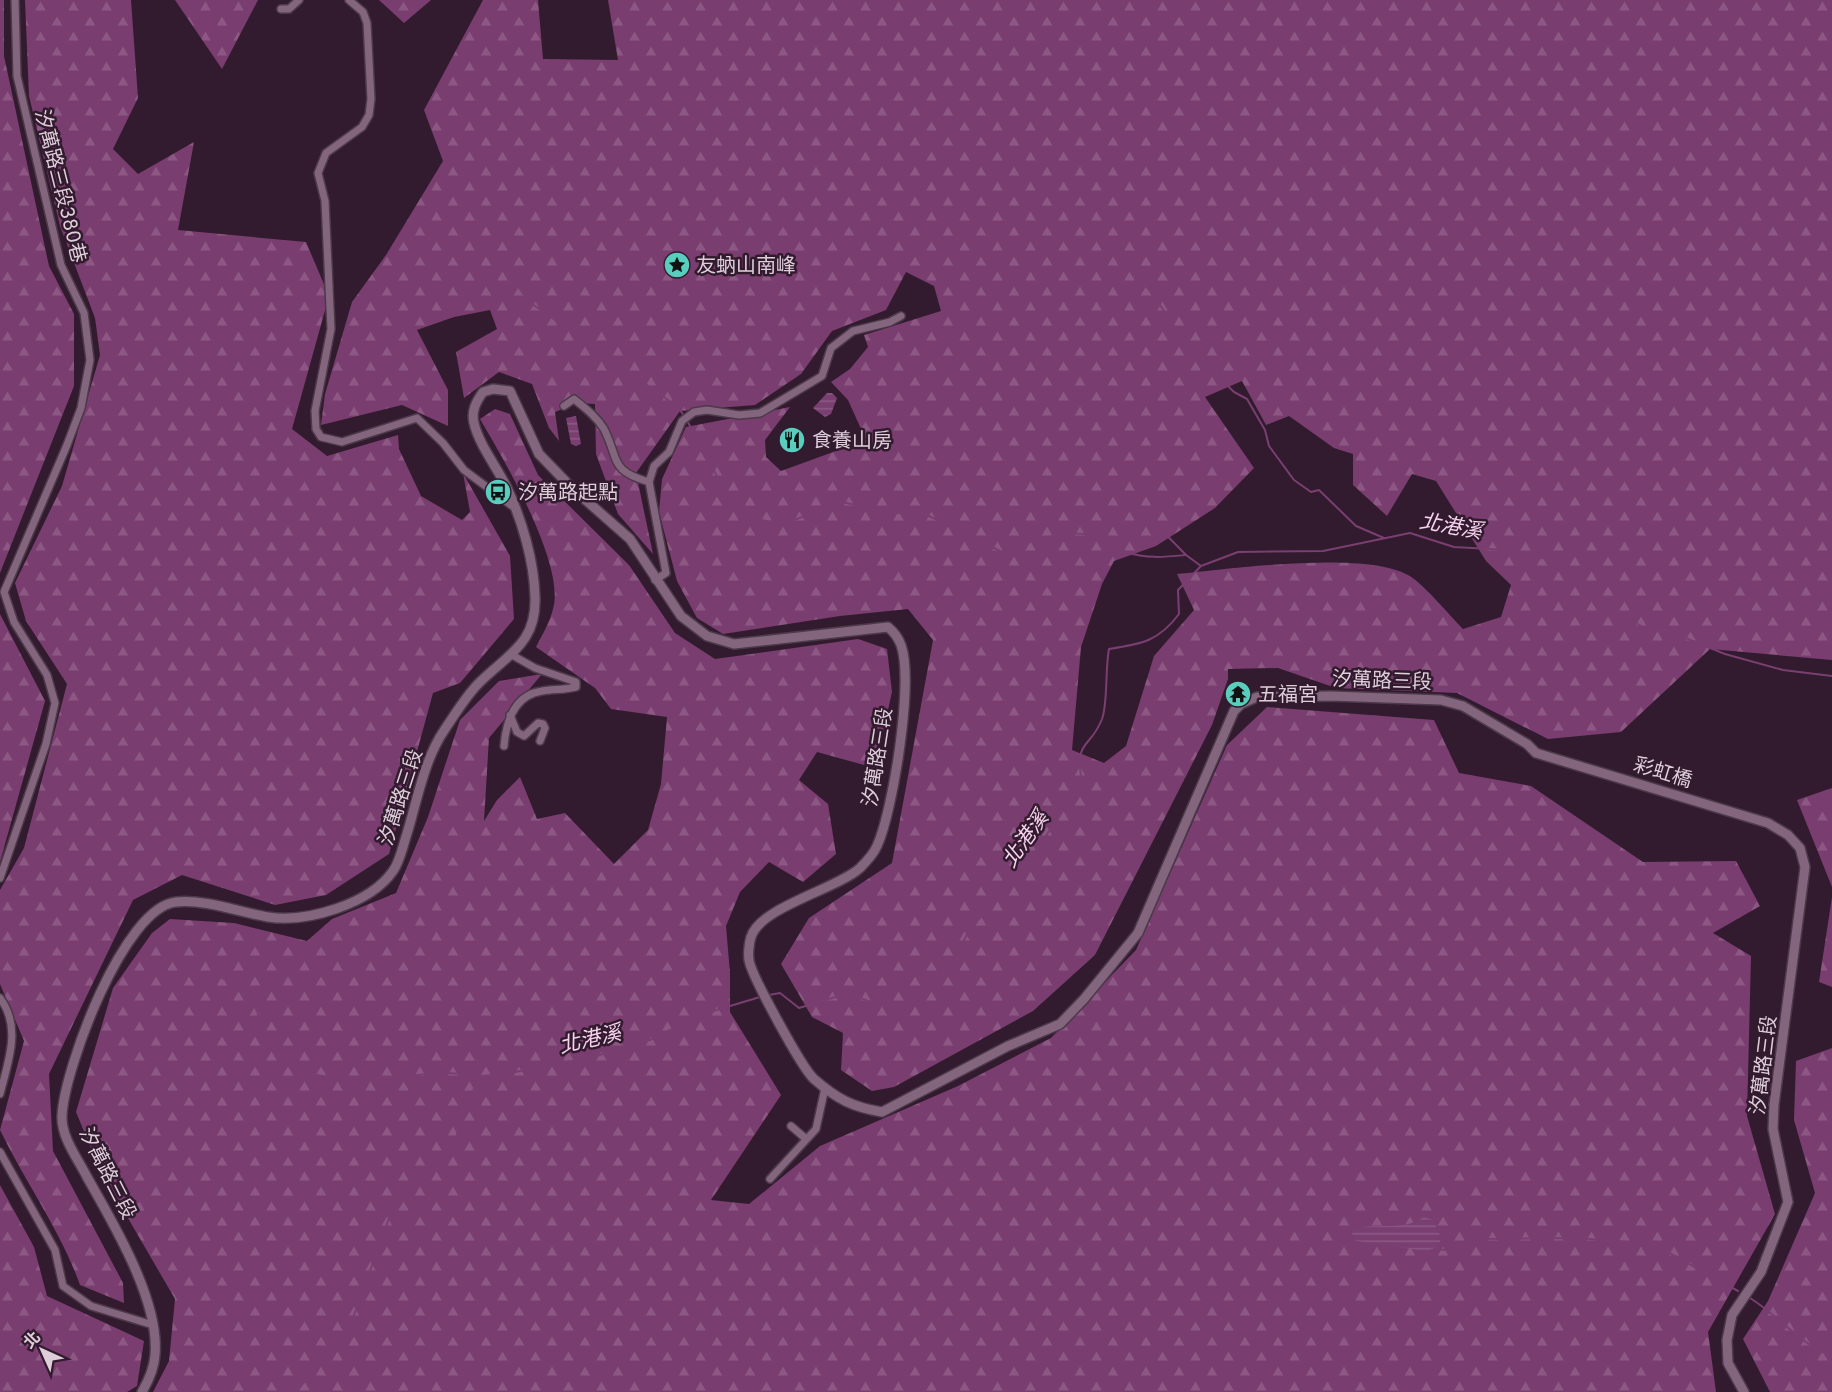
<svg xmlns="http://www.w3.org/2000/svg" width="1832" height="1392" viewBox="0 0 1832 1392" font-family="Overpass,'Noto Sans TC',sans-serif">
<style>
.forest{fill:url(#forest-firs);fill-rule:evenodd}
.water{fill:url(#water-rules)}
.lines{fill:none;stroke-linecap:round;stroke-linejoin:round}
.stream{stroke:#7a3f71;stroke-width:2}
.minor-casing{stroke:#4c3949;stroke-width:10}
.tertiary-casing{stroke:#4c3949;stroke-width:12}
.minor{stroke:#83667d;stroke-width:7}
.tertiary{stroke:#83667d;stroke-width:9}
.labels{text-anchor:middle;stroke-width:5;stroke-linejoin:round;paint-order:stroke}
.street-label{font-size:20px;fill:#deceda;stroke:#321b2e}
.poi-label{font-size:20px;fill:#deceda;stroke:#321b2e;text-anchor:start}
.water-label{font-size:21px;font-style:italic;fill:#f7d3ef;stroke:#321b2e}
</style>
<defs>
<pattern id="forest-firs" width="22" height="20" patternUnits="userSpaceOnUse" patternTransform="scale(1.5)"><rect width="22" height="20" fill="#793d6f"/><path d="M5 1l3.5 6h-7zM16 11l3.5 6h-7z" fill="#8c5883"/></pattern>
<pattern id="water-rules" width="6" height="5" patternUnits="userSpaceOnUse" patternTransform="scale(1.5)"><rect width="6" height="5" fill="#7a3f71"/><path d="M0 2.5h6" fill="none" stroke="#8c5a85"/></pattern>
</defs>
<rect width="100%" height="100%" fill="#321b2e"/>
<g class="forest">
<path d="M0,0H4V56L49,266L74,314V386L0,573Z"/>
<path d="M25,0H131L138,98L113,149L138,174L194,142L178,230L306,242L329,296L292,429L327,456L398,435L399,449L421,496L462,520L470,512L463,473L510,556L514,619L460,683L433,693L389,854L326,895L275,905L182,875L133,900L49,1074L53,1151L123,1283L124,1303L80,1285C61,1231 25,1182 0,1130L24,1041L0,984V890L24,848L67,684L26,621L15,583L62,486L100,355L95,318L60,226L29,96Z"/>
<path d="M175,0H258L222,69Z"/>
<path d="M379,0H431L404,23Z"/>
<path d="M483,0H538L543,59L618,60L608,0H1832V660L1710,649L1621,732L1548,739L1457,693L1336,688L1278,668L1228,669V679L1212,725L1095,955L1033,1011L894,1087L872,1091L841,1070L843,1033L812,1017L781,964L809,918L892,863L933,640L908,609L840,616L723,634L697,618L677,581L659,512L662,479L686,427L790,407L765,440L766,457L781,471L866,440L848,400L831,382L850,369L868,347L864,335L941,311L934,286L906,272L886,310L832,331L801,374L755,405L680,411L636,473L653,554L618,514L596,454L595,404L577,403L555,412L559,441L549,428L532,384L499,372L464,398L456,352L497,329L490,310L454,317L417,330L448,390V426L402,405L321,425L325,394L352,302L386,255L443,161L424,110ZM1242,381L1266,425L1289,416L1334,448L1353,454V485L1387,516L1412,474L1436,481L1486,561L1511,585L1501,617L1463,629C1450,616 1423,583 1408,575C1364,550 1230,569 1177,574L1194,610L1154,656L1126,746L1104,763L1072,750L1081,647L1102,584L1114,561L1156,546L1215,508L1254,468L1205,397Z"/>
<path d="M495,409L510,414L538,475L629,565L675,633L715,659L858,639L887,649L892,692L875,768L817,752L799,780L828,804L836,854L803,882L769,862L740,892L726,926L730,973V1012L781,1095L711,1200L749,1204L820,1146L958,1086L1051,1038L1136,950L1227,745L1267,707L1434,720L1459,773L1531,786L1643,862L1736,861L1760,906L1713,933L1751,956L1747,1116L1775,1214L1708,1332L1716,1392H153L169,1361L175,1299L100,1170L76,1112L113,988L152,933L170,919L234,923L307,941L332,919L396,893L428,817L460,720L499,681L542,674L489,738L484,821L497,800L520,777L537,819L565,813L614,864L648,830L661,784L667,717L611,709L595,688L536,647C542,635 550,622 553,609C566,565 503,458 480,419Z"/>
<path d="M0,614L45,701L0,862Z"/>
<path d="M1832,788V887L1797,800Z"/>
<path d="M1832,897V987L1819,982Z"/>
<path d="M1832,1048V1392H1770L1743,1339L1768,1301L1815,1193L1794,1120L1796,1061Z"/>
<path d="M0,1185L34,1247L47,1296L144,1341L137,1386L127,1392H0Z"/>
</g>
<g class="water">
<path d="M827,393H832L837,398L831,414L825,417L813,408Z"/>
<path d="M576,416L581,444L576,446L571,444L566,418Z"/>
<path d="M1424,1217L1433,1220L1441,1238L1438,1247L1426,1251L1357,1241L1352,1234L1355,1229C1379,1222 1402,1232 1424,1217Z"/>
</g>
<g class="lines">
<g class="stream">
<path d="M1115,252L1153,294L1186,345L1234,392L1247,399L1265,430L1269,446L1294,480L1311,492L1319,490L1356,526L1384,538"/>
<path d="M511,276L528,301L678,407C702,441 716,480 739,515L775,523L794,520L843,502L882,512L927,515L1002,552C1027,543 1057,531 1084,534C1099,535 1111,548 1126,552C1146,559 1165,557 1186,555L1201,566"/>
<path d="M1110,484L1140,508L1186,555"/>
<path d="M222,978C261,993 255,1019 274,1049C303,1095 400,1074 445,1073C457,1073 470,1075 482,1076"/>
<path d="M769,995L780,993L799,1008L849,993L877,1005H902L921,999L943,978L970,929L1023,870L1082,782C1074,738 1090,750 1102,719C1108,703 1105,669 1109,649C1142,644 1159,641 1179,614L1178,590L1201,566L1238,552L1323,551L1410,533L1454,547L1508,550L1554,561L1591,594L1647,630H1666L1725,654L1783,670L1832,676"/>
<path d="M1434,1249L1446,1250"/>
<path d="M1454,1250L1470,1240L1480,1239L1577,1238L1653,1244L1738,1291"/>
<path d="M1750,1298C1779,1316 1802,1346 1832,1356"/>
<path d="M296,1392L350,1326L396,1199L457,1136L459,1113L482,1076L510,1073L593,1057L650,1040L700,1015L760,997"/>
</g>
<defs>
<g id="minor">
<path d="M349,0L363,12L367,23L371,99L369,115L362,127L326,153L318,173L325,201L331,329L315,411L316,429L321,437L342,442L417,418L443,443L464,470L515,508"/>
<path d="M281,9H289L299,0"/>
<path d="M564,406L574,399C585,408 597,417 604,429C620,461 609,470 649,482"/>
<path d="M655,580L666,573L649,482L654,466L669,452L682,421L694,412L707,410L739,415L760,413L822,376L831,348L853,331L890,322L901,316"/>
<path d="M510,715L517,732L524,736L538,723L543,724L545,728L540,741"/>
<path d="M504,746C506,722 514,695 542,691C553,689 565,690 576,687V682L535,668L512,655"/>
<path d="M0,878L46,744L55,703L47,675L14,622L4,592L67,445L81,408L90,360L84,313L61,265L17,76L15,0"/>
<path d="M0,998C22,1027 8,1062 0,1094"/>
<path d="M791,1126L805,1138"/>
<path d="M0,1152L55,1250L63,1286L91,1306L153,1325"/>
<path d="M770,1179L816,1129L825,1088"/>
</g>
<path id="tertiary" d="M142,1392C149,1380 154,1369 155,1355C160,1301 113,1223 87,1177C78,1159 61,1137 62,1116C64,1069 124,907 176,902C206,899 238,912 268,917C307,923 370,904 393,871C399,863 402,850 405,840C417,803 423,761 445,729C456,713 467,694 481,681C510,653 537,642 535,596C534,561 522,520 507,488C497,467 479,445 474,423C471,411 476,402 483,392L493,389L510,391L539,454L572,488L630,539L681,616L707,636L734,644L888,627C894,632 898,637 901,645C914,681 893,811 877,846C874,853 866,862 860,868C837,889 760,907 751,937C749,943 748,954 749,960C751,975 802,1068 814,1079C837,1099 852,1107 882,1112L1008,1046L1060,1024L1084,999L1138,933L1234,711L1241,704L1257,697L1331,696L1441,700L1463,706L1527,744L1536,753L1768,823L1788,835L1800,848L1805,867L1774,1105L1773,1129L1788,1202L1761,1272L1732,1315L1727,1340L1728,1363L1744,1392"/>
</defs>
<use href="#minor" class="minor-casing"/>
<use href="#tertiary" class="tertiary-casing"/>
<use href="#minor" class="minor"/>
<use href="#tertiary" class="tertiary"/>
</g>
<defs>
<symbol id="sight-disc" viewBox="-11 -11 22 22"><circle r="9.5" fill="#59cebf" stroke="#321b2e"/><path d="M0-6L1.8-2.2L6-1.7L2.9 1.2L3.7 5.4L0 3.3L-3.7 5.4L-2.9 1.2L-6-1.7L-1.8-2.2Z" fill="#111"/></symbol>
<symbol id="restaurant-disc" viewBox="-11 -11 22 22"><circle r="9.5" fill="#59cebf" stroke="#321b2e"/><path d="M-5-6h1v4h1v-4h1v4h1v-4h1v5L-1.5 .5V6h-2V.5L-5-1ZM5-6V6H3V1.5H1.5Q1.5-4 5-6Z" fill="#111"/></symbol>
<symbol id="bus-disc" viewBox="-11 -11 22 22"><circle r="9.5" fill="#59cebf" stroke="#321b2e"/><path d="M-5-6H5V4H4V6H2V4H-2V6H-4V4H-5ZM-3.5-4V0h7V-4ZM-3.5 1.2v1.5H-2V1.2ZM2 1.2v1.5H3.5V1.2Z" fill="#111"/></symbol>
<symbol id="temple-disc" viewBox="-11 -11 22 22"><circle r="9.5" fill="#59cebf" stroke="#321b2e"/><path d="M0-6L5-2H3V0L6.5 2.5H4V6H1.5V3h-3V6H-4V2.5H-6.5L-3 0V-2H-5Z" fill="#111"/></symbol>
</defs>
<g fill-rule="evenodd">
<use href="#sight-disc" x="662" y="250" width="30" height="30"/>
<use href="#restaurant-disc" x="777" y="425" width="30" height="30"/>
<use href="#bus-disc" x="483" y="477" width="30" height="30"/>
<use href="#temple-disc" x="1223" y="679" width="30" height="30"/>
</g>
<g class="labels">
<g class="street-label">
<text transform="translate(61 186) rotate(76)" y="7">汐萬路三段380巷</text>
<text transform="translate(1382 680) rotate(2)" y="7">汐萬路三段</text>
<text transform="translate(877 757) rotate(-81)" y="7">汐萬路三段</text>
<text transform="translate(1663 772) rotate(17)" y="7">彩虹橋</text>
<text transform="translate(400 797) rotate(-72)" y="7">汐萬路三段</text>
<text transform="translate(1763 1065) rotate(-83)" y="7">汐萬路三段</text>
<text transform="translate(108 1173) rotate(63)" y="7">汐萬路三段</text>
</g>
<g class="poi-label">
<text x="696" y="272">友蚋山南峰</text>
<text x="812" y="447">食養山房</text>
<text x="518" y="499">汐萬路起點</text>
<text x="1258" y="701">五福宮</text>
</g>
<g class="water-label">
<text transform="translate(1451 526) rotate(10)" y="7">北港溪</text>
<text transform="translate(1025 839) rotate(-55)" y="7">北港溪</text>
<text transform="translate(590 1039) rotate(-13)" y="7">北港溪</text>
</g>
</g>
<g transform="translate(42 1350) rotate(315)" stroke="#321b2e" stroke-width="4.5" paint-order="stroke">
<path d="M0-4.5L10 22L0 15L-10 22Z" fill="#deceda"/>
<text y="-9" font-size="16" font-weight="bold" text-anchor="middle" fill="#deceda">北</text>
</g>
</svg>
